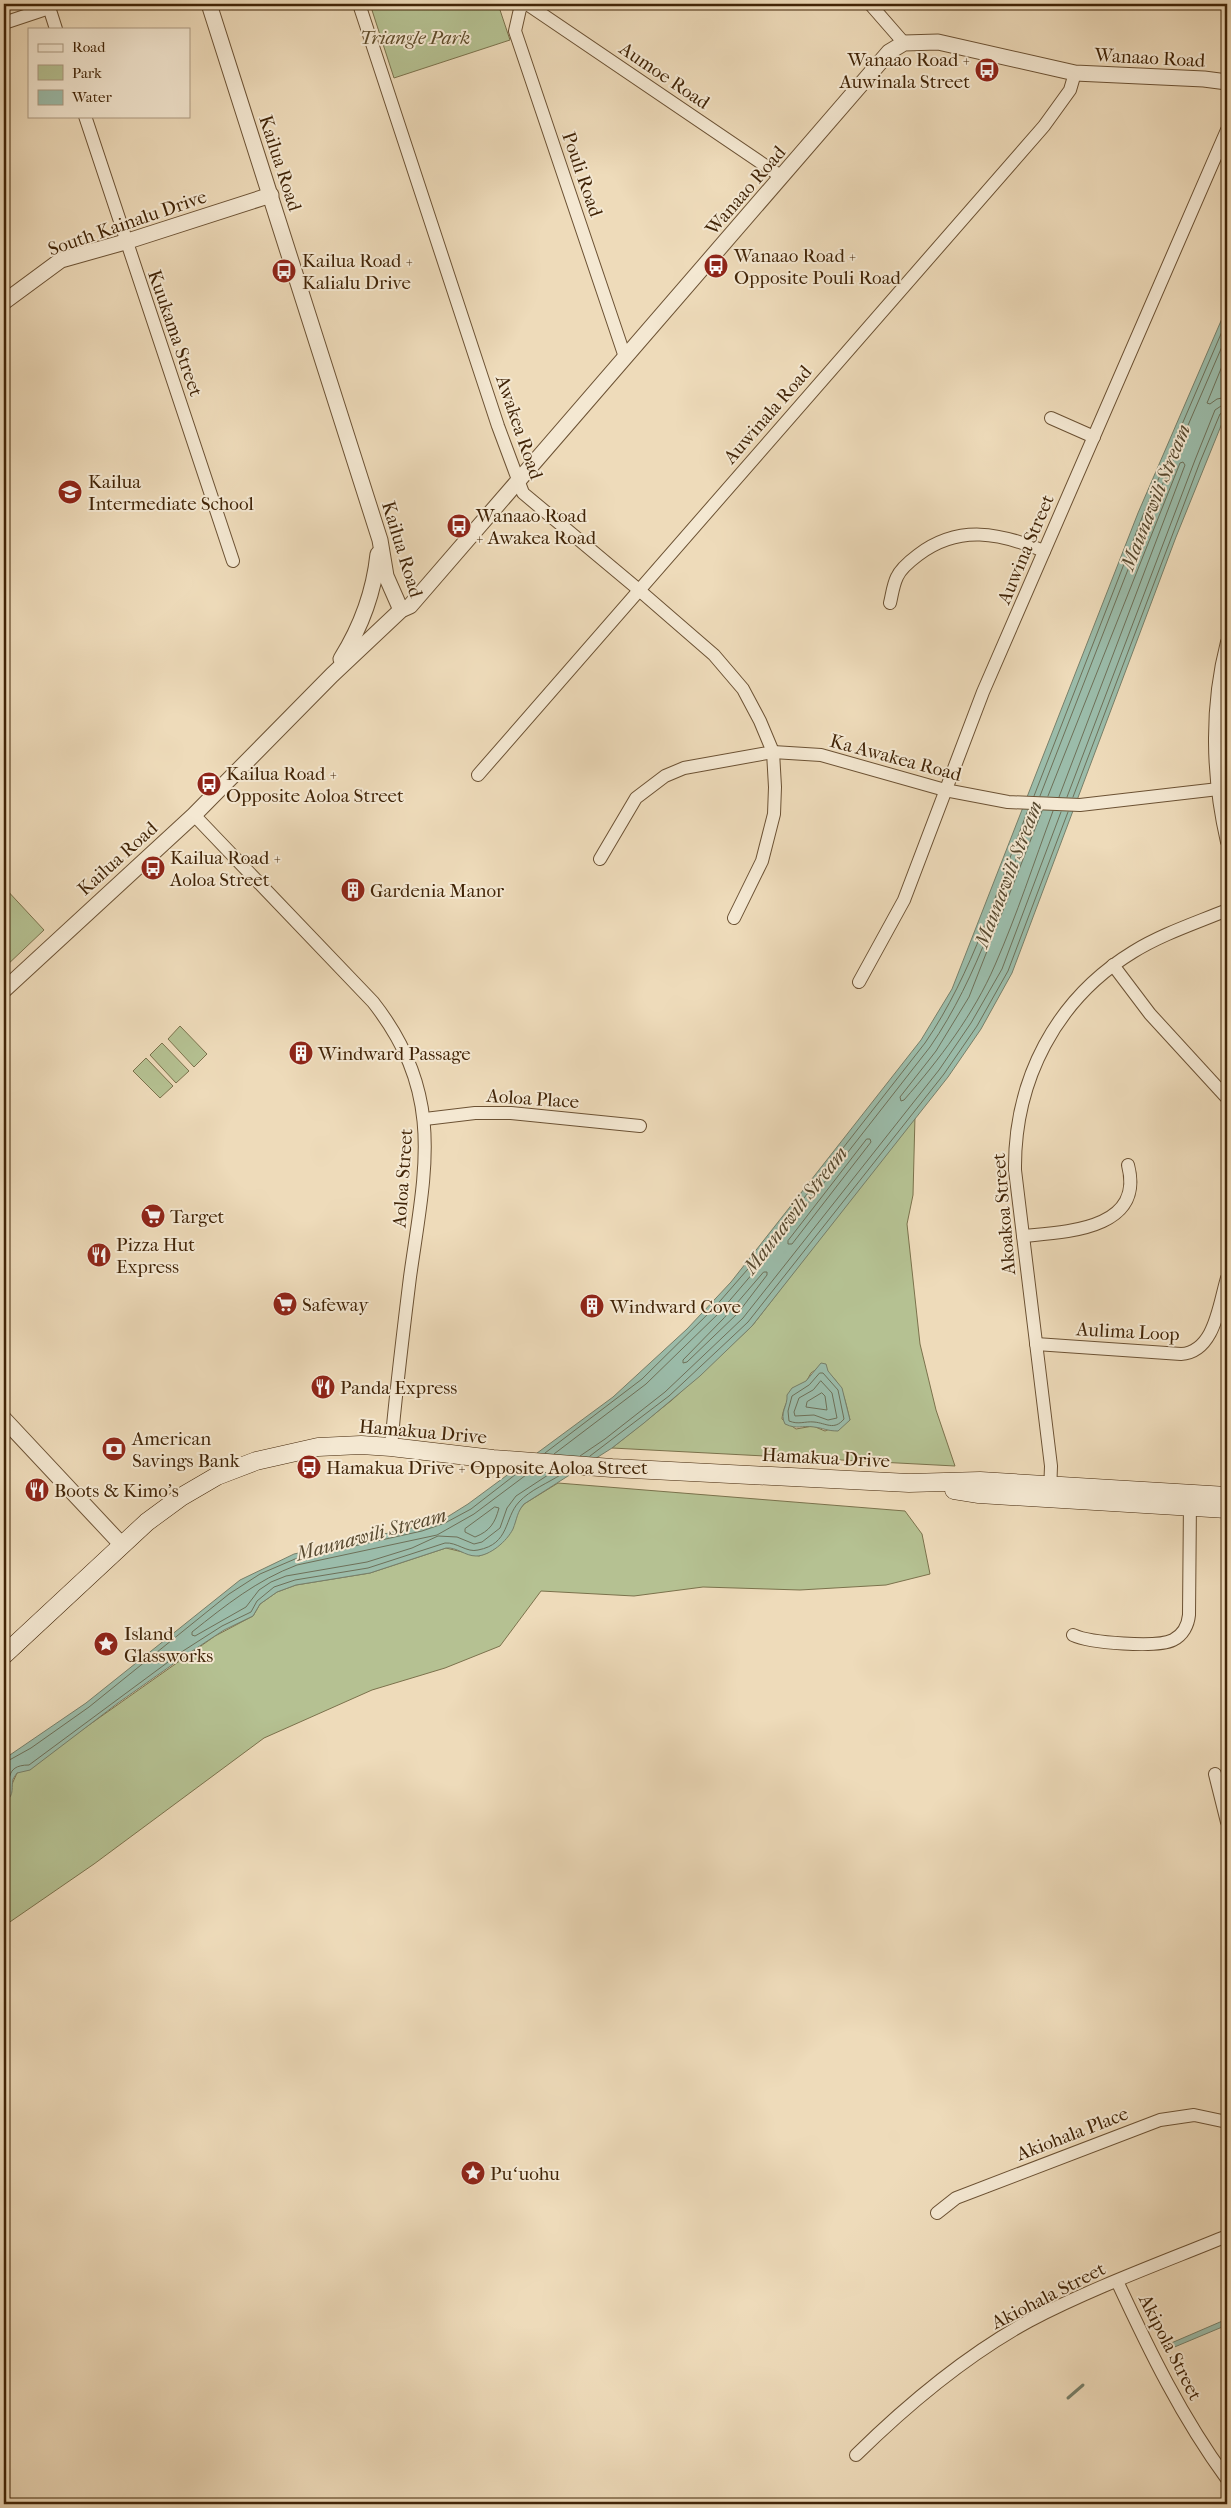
<svg xmlns="http://www.w3.org/2000/svg" width="1231" height="2508" viewBox="0 0 1231 2508" font-family="'IM FELL French Canon',serif">
<style>
.green{fill:#b5c192;stroke:#7b724c;fill-rule:evenodd}
.water{fill:#9bbcaa;stroke:#777f69}
.lines{fill:none;stroke-linecap:round;stroke-linejoin:round}
.shore{stroke:#6e7058;stroke-width:1}
.stream{stroke:#777f69;stroke-width:3}
.minor-casing{stroke:#6c5234;stroke-width:14}
.tertiary-casing{stroke:#6c5234;stroke-width:17}
.secondary-casing{stroke:#412407;stroke-width:19}
.minor{stroke:#f4e8d2;stroke-width:12}
.tertiary{stroke:#f4e8d2;stroke-width:15}
.secondary{stroke:#f4e8d2;stroke-width:18}
.labels{text-anchor:middle;stroke-width:4;stroke-linejoin:round;paint-order:stroke}
.park-label{font-size:19px;font-style:italic;fill:#5e4b2a;stroke:#f4e8d2}
.street-label{font-size:19px;fill:#412407;stroke:#f4e8d2}
.poi-label{font-size:19px;fill:#412407;stroke:#f4e8d2;text-anchor:start}
.water-label{font-size:20px;font-style:italic;fill:#584a30;stroke:#f4e8d2}
</style>
<rect width="100%" height="100%" fill="#eedbba"/>
<filter id="stains"><feTurbulence type="fractalNoise" baseFrequency=".004" numOctaves="4"/><feColorMatrix values="0 0 0 0 .2 0 0 0 0 .09 0 0 0 0 .02 0 0 0 .5 -.17"/></filter>
<radialGradient id="worn" r=".72"><stop offset=".6" stop-color="#630" stop-opacity="0"/><stop offset="1" stop-color="#630" stop-opacity=".3"/></radialGradient>
<g class="green">
<path d="M370,4H498L510,40L394,78Z"/>
<path d="M4,887L44,930L4,968Z"/>
<path d="M180,1026L207,1054L194,1067L168,1039Z"/>
<path d="M162,1043L189,1071L176,1083L150,1055Z"/>
<path d="M146,1058L173,1086L160,1098L133,1071Z"/>
<path d="M915,1116L913,1195L907,1224L920,1344L936,1410L955,1466L612,1448L672,1400L752,1326ZM818,1368C842,1377 844,1397 850,1420L825,1431L813,1426L796,1429L782,1419C783,1406 793,1386 806,1382L811,1373Z"/>
<path d="M558,1483L905,1511L922,1534L930,1574L886,1585L800,1590L703,1587L634,1596L541,1591L500,1646L445,1668L372,1690L264,1738L94,1864L4,1926V1802L17,1773L79,1732L215,1636L253,1616L260,1604L277,1592L296,1585L370,1573L446,1548L479,1556L487,1553L494,1549L514,1524L517,1513L524,1504Z"/>
</g>
<g class="water">
<path d="M1227,307V411L1176,537L1012,973L981,1029L948,1077L752,1326L700,1376L644,1423L612,1448L524,1504C517,1512 517,1519 513,1529C507,1541 490,1556 476,1556C465,1556 457,1547 446,1548L370,1573L296,1585L277,1592L260,1604L253,1616L224,1630L186,1655L118,1703L30,1770L17,1773L13,1779C11,1789 15,1796 4,1802V1759L86,1703L240,1580L294,1554L420,1526L444,1519L468,1504L613,1397L687,1329L731,1282L921,1040L952,989L1138,513Z"/>
<path d="M821,1363L826,1364L828,1371L842,1388L850,1420L838,1431C827,1431 823,1428 814,1427C801,1425 798,1430 785,1424C779,1413 788,1406 787,1395L792,1388L806,1381Z"/>
<path d="M1227,2319V2325L1165,2351L1162,2347Z"/>
</g>
<g class="lines">
<g class="shore">
<path d="M1227,354L1207,403L1210,404L1217,399L1227,397"/>
<path d="M1034,796L1143,515L1227,320"/>
<path d="M1040,796L1148,518L1227,335"/>
<path d="M1048,796L1180,463L1183,462L1185,465L1059,797"/>
<path d="M1067,797L1195,460L1215,410L1221,406L1227,404"/>
<path d="M1073,797L1200,462L1220,414L1227,411"/>
<path d="M1042,811L969,997L936,1051L900,1097L901,1101L904,1100C939,1060 974,1014 995,965C1017,915 1034,862 1053,811"/>
<path d="M867,1139H870L871,1142L792,1244H788V1241Z"/>
<path d="M764,1272H767V1275L738,1313L687,1362L683,1363V1360L724,1318Z"/>
<path d="M820,1373H823L838,1390L844,1419C834,1431 826,1423 814,1422C805,1421 799,1425 789,1421L788,1411L792,1396L809,1385Z"/>
<path d="M821,1381L832,1393L837,1418L828,1420L814,1415L795,1416L794,1412L799,1398L813,1390Z"/>
<path d="M822,1393L825,1396L827,1410L806,1407L807,1402Z"/>
<path d="M545,1453L642,1379L714,1308L754,1262L925,1043C973,973 997,889 1028,810"/>
<path d="M554,1454L646,1384L719,1313L759,1266L930,1047C979,976 1003,891 1034,811"/>
<path d="M580,1456L605,1439L665,1392L743,1318L939,1070L971,1023L1002,969L1061,812"/>
<path d="M590,1456L669,1396L748,1322L944,1074L977,1026L1008,971L1068,812"/>
<path d="M530,1472L474,1514L437,1535L297,1565C257,1580 226,1605 192,1632V1635L195,1636L246,1607L259,1590L271,1582L286,1576L367,1562L412,1548L438,1536L457,1537L474,1544L482,1542L500,1528L507,1508L516,1496L551,1473"/>
<path d="M495,1507L499,1508C495,1523 490,1531 475,1537L465,1532V1529Z"/>
<path d="M4,1763L31,1748L89,1707L229,1594L260,1574L295,1559L422,1531L445,1523L471,1509L520,1471"/>
<path d="M4,1797C13,1784 2,1765 29,1765L183,1651L222,1626L251,1612L257,1601L274,1587L295,1580L368,1568L445,1543C457,1542 467,1553 478,1550C510,1544 504,1518 519,1502C530,1490 548,1483 562,1474"/>
</g>
<path class="stream" d="M1068,2398L1083,2385"/>
<defs>
<g id="minor">
<path d="M48,4L56,29"/>
<path d="M359,4L498,426L523,493L639,590L714,655L743,689L760,721L773,752L775,787L774,814L762,861L734,918"/>
<path d="M524,4L520,9L515,31L625,357"/>
<path d="M527,4L782,177"/>
<path d="M870,4L904,43"/>
<path d="M4,23L49,8"/>
<path d="M85,116L233,561"/>
<path d="M1051,418L1094,437"/>
<path d="M890,603C892,595 893,585 897,577C901,568 910,561 918,555C959,524 1000,533 1044,551"/>
<path d="M1227,642C1210,707 1212,777 1227,842"/>
<path d="M478,775L1044,126L1070,90L1075,73"/>
<path d="M194,815L373,1002C446,1095 425,1170 410,1277C403,1334 396,1390 391,1447"/>
<path d="M600,859L636,798L665,776L684,768L773,752L821,755L945,790L1008,802L1080,805L1227,788"/>
<path d="M1113,965L1150,1014L1227,1098"/>
<path d="M859,982L904,900L983,692L1227,130"/>
<path d="M425,1119L475,1113H511L640,1126"/>
<path d="M1023,1236C1065,1232 1145,1230 1128,1165"/>
<path d="M1036,1344L1181,1354C1215,1352 1219,1304 1227,1278"/>
<path d="M1050,1493L1051,1466L1015,1170C1014,1080 1056,999 1133,952C1162,934 1196,923 1227,910"/>
<path d="M1073,1635C1090,1643 1157,1648 1173,1640C1183,1635 1188,1625 1189,1615L1190,1500"/>
<path d="M1215,1774L1227,1822"/>
<path d="M937,2213L956,2198L1160,2120L1194,2115L1227,2122"/>
<path d="M1117,2281C1149,2350 1182,2418 1227,2479"/>
<path d="M856,2455C908,2404 965,2356 1029,2321C1092,2288 1161,2263 1227,2236"/>
</g>
<g id="tertiary">
<path d="M209,4L380,540L386,576L401,610"/>
<path d="M4,302L61,260L125,242L271,195"/>
<path d="M341,659C361,627 374,592 378,554"/>
<path d="M4,990L194,815L332,675L401,610L410,606L889,52L904,43L938,42L1075,73L1204,79L1227,82"/>
<path d="M4,1419L122,1545"/>
</g>
<g id="secondary">
<path d="M954,1490L979,1494L1227,1509"/>
<path d="M4,1655L147,1522L181,1497L217,1476L256,1461L318,1447L361,1445L391,1447L493,1459L612,1468L909,1483L980,1481L1227,1496"/>
</g>
</defs>
<use href="#minor" class="minor-casing"/>
<use href="#tertiary" class="tertiary-casing"/>
<use href="#secondary" class="secondary-casing"/>
<use href="#minor" class="minor"/>
<use href="#tertiary" class="tertiary"/>
<use href="#secondary" class="secondary"/>
</g>
<defs>
<symbol id="bus-disc" viewBox="-11 -11 22 22"><circle r="9.5" fill="#8f2418" stroke="#f4e8d2"/><path d="M-5-6H5V4H4V6H2V4H-2V6H-4V4H-5ZM-3.5-4V0h7V-4ZM-3.5 1.2v1.5H-2V1.2ZM2 1.2v1.5H3.5V1.2Z" fill="#fff"/></symbol>
<symbol id="school-disc" viewBox="-11 -11 22 22"><circle r="9.5" fill="#8f2418" stroke="#f4e8d2"/><path d="M0-5L7-2L0 1L-7-2ZM-4 1L0 2.5L4 1V4Q0 6-4 4Z" fill="#fff"/></symbol>
<symbol id="building-disc" viewBox="-11 -11 22 22"><circle r="9.5" fill="#8f2418" stroke="#f4e8d2"/><path d="M-4-6H4V6H1V3H-1V6H-4ZM-2.5-4.3h1.7v1.8h-1.7ZM.8-4.3h1.7v1.8H.8ZM-2.5-1h1.7V.8h-1.7ZM.8-1h1.7V.8H.8Z" fill="#fff"/></symbol>
<symbol id="supermarket-disc" viewBox="-11 -11 22 22"><circle r="9.5" fill="#8f2418" stroke="#f4e8d2"/><path d="M-6-5.5h2.5l.6 2H6L4.5 2H-2.5L-4.4-4H-6ZM-1.5 3.2a1.3 1.3 0 1 0 .1 0ZM3 3.2a1.3 1.3 0 1 0 .1 0Z" fill="#fff"/></symbol>
<symbol id="restaurant-disc" viewBox="-11 -11 22 22"><circle r="9.5" fill="#8f2418" stroke="#f4e8d2"/><path d="M-5-6h1v4h1v-4h1v4h1v-4h1v5L-1.5 .5V6h-2V.5L-5-1ZM5-6V6H3V1.5H1.5Q1.5-4 5-6Z" fill="#fff"/></symbol>
<symbol id="bank-disc" viewBox="-11 -11 22 22"><circle r="9.5" fill="#8f2418" stroke="#f4e8d2"/><path d="M-6-4H6V4H-6ZM0-2.3a2.3 2.3 0 1 0 0 4.6a2.3 2.3 0 1 0 0-4.6Z" fill="#fff"/></symbol>
<symbol id="sight-disc" viewBox="-11 -11 22 22"><circle r="9.5" fill="#8f2418" stroke="#f4e8d2"/><path d="M0-6L1.8-2.2L6-1.7L2.9 1.2L3.7 5.4L0 3.3L-3.7 5.4L-2.9 1.2L-6-1.7L-1.8-2.2Z" fill="#fff"/></symbol>
</defs>
<g fill-rule="evenodd">
<use href="#bus-disc" x="973" y="56" width="28" height="28"/>
<use href="#bus-disc" x="702" y="252" width="28" height="28"/>
<use href="#bus-disc" x="270" y="257" width="28" height="28"/>
<use href="#school-disc" x="56" y="478" width="28" height="28"/>
<use href="#bus-disc" x="445" y="512" width="28" height="28"/>
<use href="#bus-disc" x="195" y="770" width="28" height="28"/>
<use href="#bus-disc" x="139" y="854" width="28" height="28"/>
<use href="#building-disc" x="339" y="876" width="28" height="28"/>
<use href="#building-disc" x="287" y="1039" width="28" height="28"/>
<use href="#supermarket-disc" x="139" y="1202" width="28" height="28"/>
<use href="#restaurant-disc" x="85" y="1241" width="28" height="28"/>
<use href="#supermarket-disc" x="271" y="1290" width="28" height="28"/>
<use href="#building-disc" x="578" y="1292" width="28" height="28"/>
<use href="#restaurant-disc" x="309" y="1373" width="28" height="28"/>
<use href="#bank-disc" x="100" y="1435" width="28" height="28"/>
<use href="#bus-disc" x="295" y="1453" width="28" height="28"/>
<use href="#restaurant-disc" x="23" y="1476" width="28" height="28"/>
<use href="#sight-disc" x="92" y="1630" width="28" height="28"/>
<use href="#sight-disc" x="459" y="2159" width="28" height="28"/>
</g>
<g class="labels">
<g class="park-label">
<text x="415" y="44">Triangle Park</text>
</g>
<g class="street-label">
<text transform="translate(1150 57) rotate(3)" y="7">Wanaao Road</text>
<text transform="translate(665 75) rotate(34)" y="7">Aumoe Road</text>
<text transform="translate(281 163) rotate(72)" y="7">Kailua Road</text>
<text transform="translate(583 174) rotate(71)" y="7">Pouli Road</text>
<text transform="translate(745 190) rotate(-49)" y="7">Wanaao Road</text>
<text transform="translate(127 222) rotate(-19)" y="7">South Kainalu Drive</text>
<text transform="translate(176 333) rotate(71)" y="7">Kuukama Street</text>
<text transform="translate(767 414) rotate(-49)" y="7">Auwinala Road</text>
<text transform="translate(520 427) rotate(71)" y="7">Awakea Road</text>
<text transform="translate(403 549) rotate(73)" y="7">Kailua Road</text>
<text transform="translate(1025 549) rotate(-67)" y="7">Auwina Street</text>
<text transform="translate(896 757) rotate(15)" y="7">Ka Awakea Road</text>
<text transform="translate(117 858) rotate(-42)" y="7">Kailua Road</text>
<text transform="translate(533 1098) rotate(4)" y="7">Aoloa Place</text>
<text transform="translate(402 1178) rotate(-86)" y="7">Aoloa Street</text>
<text transform="translate(1003 1214) rotate(-95)" y="7">Akoakoa Street</text>
<text transform="translate(1128 1331) rotate(3)" y="7">Aulima Loop</text>
<text transform="translate(423 1431) rotate(5)" y="7">Hamakua Drive</text>
<text transform="translate(826 1457) rotate(3)" y="7">Hamakua Drive</text>
<text transform="translate(1072 2133) rotate(-21)" y="7">Akiohala Place</text>
<text transform="translate(1048 2295) rotate(-27)" y="7">Akiohala Street</text>
<text transform="translate(1171 2347) rotate(63)" y="7">Akipola Street</text>
</g>
<g class="poi-label">
<text x="970" y="66" text-anchor="end">Wanaao Road +<tspan x="970" dy="22">Auwinala Street</tspan></text>
<text x="734" y="262">Wanaao Road +<tspan x="734" dy="22">Opposite Pouli Road</tspan></text>
<text x="302" y="267">Kailua Road +<tspan x="302" dy="22">Kalialu Drive</tspan></text>
<text x="88" y="488">Kailua<tspan x="88" dy="22">Intermediate School</tspan></text>
<text x="476" y="522">Wanaao Road<tspan x="476" dy="22">+ Awakea Road</tspan></text>
<text x="226" y="780">Kailua Road +<tspan x="226" dy="22">Opposite Aoloa Street</tspan></text>
<text x="170" y="864">Kailua Road +<tspan x="170" dy="22">Aoloa Street</tspan></text>
<text x="370" y="897">Gardenia Manor</text>
<text x="318" y="1060">Windward Passage</text>
<text x="170" y="1223">Target</text>
<text x="116" y="1251">Pizza Hut<tspan x="116" dy="22">Express</tspan></text>
<text x="302" y="1311">Safeway</text>
<text x="610" y="1313">Windward Cove</text>
<text x="340" y="1394">Panda Express</text>
<text x="132" y="1445">American<tspan x="132" dy="22">Savings Bank</tspan></text>
<text x="326" y="1474">Hamakua Drive + Opposite Aoloa Street</text>
<text x="54" y="1497">Boots &amp; Kimo's</text>
<text x="124" y="1640">Island<tspan x="124" dy="22">Glassworks</tspan></text>
<text x="490" y="2180">Puʻuohu</text>
</g>
<g class="water-label">
<text transform="translate(1155 497) rotate(-68)" y="7">Maunawili Stream</text>
<text transform="translate(1008 874) rotate(-69)" y="7">Maunawili Stream</text>
<text transform="translate(795 1210) rotate(-52)" y="7">Maunawili Stream</text>
<text transform="translate(371 1534) rotate(-15)" y="7">Maunawili Stream</text>
</g>
</g>
<rect width="1231" height="2508" fill="none" stroke="#eedbba" stroke-width="20"/>
<rect x="5" y="5" width="1221" height="2498" fill="none" stroke="#412407" stroke-width="2.5"/>
<rect x="10" y="10" width="1211" height="2488" fill="none" stroke="#412407"/>
<rect x="28" y="28" width="162" height="90" fill="#f4e8d2" stroke="#ac9a81"/>
<rect x="38" y="44" width="25" height="8" fill="#f4e8d2" stroke="#ac9a81"/>
<text x="72" y="52" font-size="15" fill="#412407">Road</text>
<rect x="38" y="65" width="25" height="15" fill="#b5c192" stroke="#ac9a81"/>
<text x="72" y="78" font-size="15" fill="#412407">Park</text>
<rect x="38" y="90" width="25" height="15" fill="#9bbcaa" stroke="#ac9a81"/>
<text x="72" y="102" font-size="15" fill="#412407">Water</text>
<rect width="100%" height="100%" filter="url(#stains)"/>
<rect width="100%" height="100%" fill="url(#worn)"/>
</svg>
